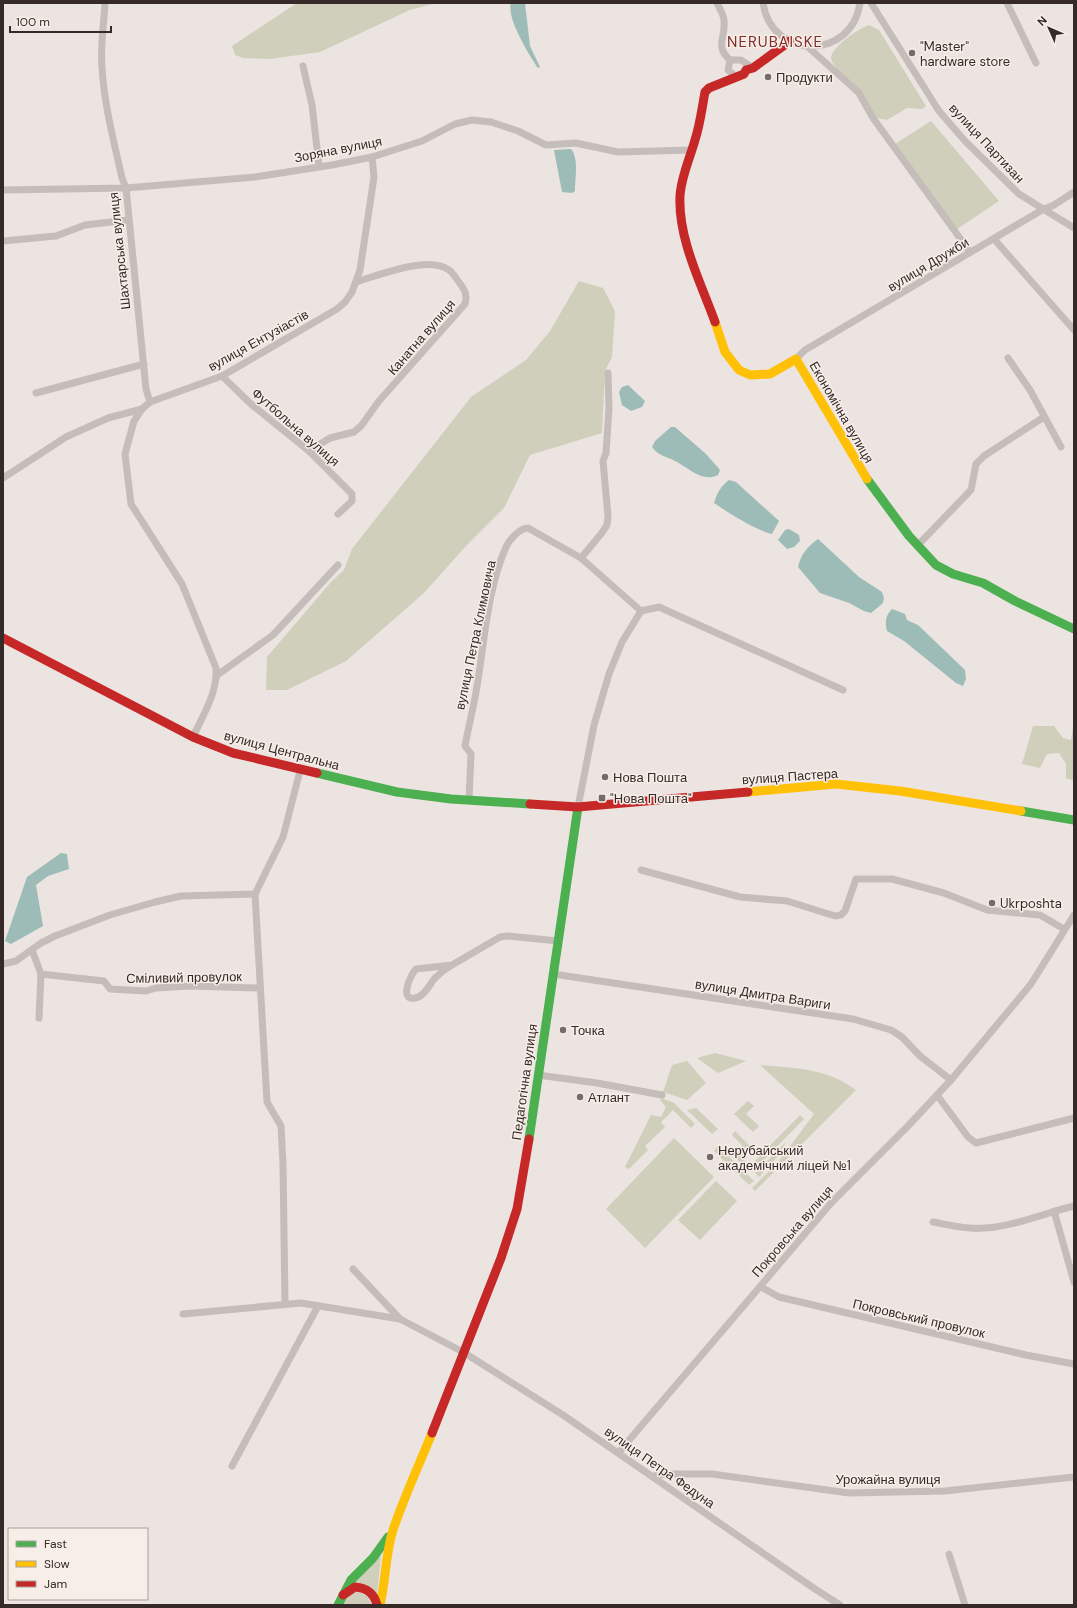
<svg xmlns="http://www.w3.org/2000/svg" width="1077" height="1608" viewBox="0 0 1077 1608" font-family="'DM Sans',sans-serif">
<style>
.green{fill:#cfcfbb}
.water{fill:#9ebcb7}
.lines{fill:none;stroke-linecap:round;stroke-linejoin:round}
.street{stroke:#c5bdba;stroke-width:7}
.fast{stroke:#4caf50;stroke-width:9}
.slow{stroke:#ffc107;stroke-width:9}
.jam{stroke:#c62828;stroke-width:9}
.poi-dot{fill:#756b68;stroke:#f8eee8;stroke-width:1.5}
.labels{text-anchor:middle;stroke-width:3;stroke-linejoin:round;paint-order:stroke}
.poi-label{font-size:13px;fill:#352a28;stroke:#f8eee8;text-anchor:start}
.street-label{font-size:13px;fill:#352a28;stroke:#f8eee8}
.quarter-label{font-size:15px;letter-spacing:1px;fill:#7f2d26;stroke:#f8eee8}
</style>
<rect width="100%" height="100%" fill="#ece4e0"/>
<g class="green">
<path d="M297,3H437L410,10L320,52L270,59L243,58L235,55L232,46Z"/>
<path d="M869,25L879,30L926,106L922,109L907,108L887,120L877,118L832,62L831,57C834,45 858,29 869,25Z"/>
<path d="M931,121L999,201L957,229L895,144Z"/>
<path d="M579,281L603,288L615,311L612,357L605,371L602,433L530,455L504,508L466,546L424,593L346,661L287,690H266L267,657L331,582L344,570L352,549L471,397L526,360L550,331Z"/>
<path d="M1074,721V781L1066,778V764L1059,753L1047,754L1040,768L1022,764L1033,726H1054L1063,738L1071,740Z"/>
<path d="M715,1053L746,1061L718,1073L697,1058Z"/>
<path d="M687,1061L706,1083L687,1100L663,1092L672,1065Z"/>
<path d="M760,1065C796,1068 827,1068 856,1090L755,1191L752,1188L779,1161L814,1114Z"/>
<path d="M661,1098L674,1103L695,1124L691,1128L673,1110L661,1122L665,1127L645,1146L648,1150L629,1169L625,1167L651,1115L661,1117L666,1107L660,1100Z"/>
<path d="M748,1101L754,1106L746,1114L759,1126L753,1132L734,1114Z"/>
<path d="M696,1108L718,1129L712,1134L687,1110Z"/>
<path d="M800,1115L804,1119L754,1170H748L733,1155L742,1145L732,1135L735,1131L751,1147L741,1157L750,1166Z"/>
<path d="M674,1138L714,1177L645,1248L606,1209Z"/>
<path d="M786,1142L779,1155L759,1177L755,1173Z"/>
<path d="M718,1146L754,1181L749,1185L714,1151Z"/>
<path d="M716,1181L737,1201L700,1240L678,1220Z"/>
<path d="M381,1555L377,1596L351,1585Z"/>
<path d="M358,1592L367,1596L372,1605H342C345,1598 350,1593 358,1592Z"/>
</g>
<g class="water">
<path d="M511,3H525L530,46L540,67L538,68C529,55 506,17 511,3Z"/>
<path d="M571,149C579,157 575,180 575,191L572,193L562,192L554,150Z"/>
<path d="M628,385L645,401L642,407L631,411L622,405L619,392L622,387Z"/>
<path d="M671,427H675L706,454L720,470L718,475C702,483 689,468 675,461C666,456 658,456 652,447L655,441Z"/>
<path d="M729,480L736,482L779,521L772,534C755,530 729,513 714,503C717,493 721,486 729,480Z"/>
<path d="M789,529L799,535L800,541L794,547L787,549L778,540L785,530Z"/>
<path d="M818,539L859,577L882,592L884,598L883,603L871,613L864,611L849,603L820,593L798,567C801,554 807,547 818,539Z"/>
<path d="M892,609L905,614L907,620L918,625L965,670L966,679L963,686L956,683L904,641L887,631C885,622 885,616 892,609Z"/>
<path d="M61,853L67,854L69,869L48,876L36,885L43,926L11,944L5,941L27,877Z"/>
</g>
<g class="lines">
<g class="street">
<path d="M105,3C104,25 100,45 102,67C104,104 114,142 122,178L126,188L146,389L150,402"/>
<path d="M717,3C720,9 724,15 724,21C726,38 714,46 730,60"/>
<path d="M763,3C772,61 852,60 860,3"/>
<path d="M871,3L939,111L965,141L1019,194L1074,228"/>
<path d="M1007,3L1036,63"/>
<path d="M808,47L859,93L873,118L970,252"/>
<path d="M730,60H741L753,68"/>
<path d="M730,60L728,70L735,76"/>
<path d="M303,66L312,105L319,166"/>
<path d="M3,190L126,188L255,177L332,165L372,157L422,141L455,124L472,120L491,122L518,131L546,145L576,143L618,152L691,150"/>
<path d="M994,239L1074,330"/>
<path d="M3,241L56,236L85,225L128,220"/>
<path d="M1008,358L1030,390L1061,447"/>
<path d="M796,359L805,350L1042,210L1054,205L1074,192"/>
<path d="M222,376L252,405L309,451L352,494V501L338,514"/>
<path d="M36,393L144,364"/>
<path d="M142,409L134,421L125,454L131,504L182,584L216,668C218,692 203,715 193,737"/>
<path d="M309,451L330,438L354,432L361,426L379,401L465,304C468,295 464,289 459,282C456,278 453,273 449,270C428,255 379,275 356,282"/>
<path d="M3,478L66,437L108,418L142,409L150,402L222,376L337,309L345,302L352,292L360,270L374,177L372,157"/>
<path d="M917,546L971,490L976,464L984,456L1044,417"/>
<path d="M581,558L601,534L607,525L608,516L603,461L606,453L609,408L608,373"/>
<path d="M216,676L273,635L338,565"/>
<path d="M469,799L471,754L465,746C469,724 475,702 478,680C485,636 488,588 506,547C510,539 520,528 528,528L581,558L641,611L659,607L843,690"/>
<path d="M578,807L594,725L609,674L622,642L641,611"/>
<path d="M641,870L740,897L787,901L835,916L841,915L845,911L856,879H892L944,893L987,910L1040,915L1064,929"/>
<path d="M255,894L267,1102L281,1126L283,1164L285,1303"/>
<path d="M32,950L41,974L39,1018"/>
<path d="M3,964L16,961L41,943L55,936L110,915L155,902L181,896L255,894L283,837L300,771"/>
<path d="M452,965C445,969 440,973 435,978C429,985 425,996 415,998C399,1001 410,975 416,969L452,965L500,937L507,936L558,941"/>
<path d="M41,974L104,981L110,989L146,991L156,988L190,986L260,988"/>
<path d="M553,974L853,1019L891,1030L902,1037L920,1056L951,1080"/>
<path d="M538,1075L597,1083L662,1095"/>
<path d="M937,1095L968,1137L976,1143L1074,1118"/>
<path d="M1054,1211L1074,1282"/>
<path d="M933,1222C950,1225 968,1230 985,1228C1015,1226 1045,1213 1074,1206"/>
<path d="M353,1269L400,1319"/>
<path d="M761,1287L779,1297L1026,1355L1074,1364"/>
<path d="M183,1314L301,1303L400,1319L463,1352L563,1415L815,1589L840,1605"/>
<path d="M619,1452L832,1202L907,1127L951,1080L1031,984L1074,915"/>
<path d="M232,1466L318,1306"/>
<path d="M654,1476L666,1474H712L849,1493L945,1491L1074,1477"/>
<path d="M949,1554L965,1605"/>
</g>
<g class="fast">
<path d="M867,479L909,536L936,565L953,574L983,583L1015,601L1074,629"/>
<path d="M317,773L397,792L451,799L530,804"/>
<path d="M1021,811L1074,820"/>
<path d="M529,1139L578,807"/>
<path d="M338,1605L351,1580L373,1558L388,1537"/>
</g>
<g class="slow">
<path d="M715,322L725,352L739,370L750,375L770,374L796,359L867,479"/>
<path d="M748,792L836,784L900,791L1021,811"/>
<path d="M380,1605C386,1580 385,1555 393,1530C404,1497 419,1465 432,1433"/>
</g>
<g class="jam">
<path d="M715,322C701,283 678,239 680,196C681,177 690,158 695,140C700,125 702,108 705,92L709,88L744,74L746,70L753,68L790,41"/>
<path d="M3,638L193,737L233,753L317,773"/>
<path d="M530,804L578,807L748,792"/>
<path d="M432,1433L501,1258L517,1209L529,1139"/>
<path d="M343,1595L355,1587C367,1588 374,1593 377,1605"/>
</g>
</g>
<g class="poi-dot">
<circle cx="912" cy="53" r="4"/>
<circle cx="768" cy="77" r="4"/>
<circle cx="605" cy="777" r="4"/>
<rect x="598" y="794" width="8" height="8" rx="2"/>
<circle cx="992" cy="903" r="4"/>
<circle cx="563" cy="1030" r="4"/>
<circle cx="580" cy="1097" r="4"/>
<circle cx="710" cy="1157" r="4"/>
</g>
<g class="labels">
<g class="poi-label">
<text x="920" y="51">"Master"<tspan x="920" dy="15">hardware store</tspan></text>
<text x="776" y="82">Продукти</text>
<text x="613" y="782">Нова Пошта</text>
<text x="610" y="803">"Нова Пошта"</text>
<text x="1000" y="908">Ukrposhta</text>
<text x="571" y="1035">Точка</text>
<text x="588" y="1102">Атлант</text>
<text x="718" y="1155">Нерубайський<tspan x="718" dy="15">академічний ліцей №1</tspan></text>
</g>
<g class="street-label">
<text transform="translate(987 143) rotate(47)" y="5">вулиця Партизан</text>
<text transform="translate(338 149) rotate(-11)" y="5">Зоряна вулиця</text>
<text transform="translate(119 251) rotate(-96)" y="5">Шахтарська вулиця</text>
<text transform="translate(928 264) rotate(-31)" y="5">вулиця Дружби</text>
<text transform="translate(421 337) rotate(-49)" y="5">Канатна вулиця</text>
<text transform="translate(258 340) rotate(-29)" y="5">вулиця Ентузіастів</text>
<text transform="translate(842 412) rotate(60)" y="5">Економічна вулиця</text>
<text transform="translate(296 427) rotate(41)" y="5">Футбольна вулиця</text>
<text transform="translate(475 635) rotate(-78)" y="5">вулиця Петра Климовича</text>
<text transform="translate(282 750) rotate(15)" y="5">вулиця Центральна</text>
<text transform="translate(790 776) rotate(-4)" y="5">вулиця Пастера</text>
<text transform="translate(184 977) rotate(-1)" y="5">Сміливий провулок</text>
<text transform="translate(763 994) rotate(9)" y="5">вулиця Дмитра Вариги</text>
<text transform="translate(524 1082) rotate(-82)" y="5">Педагогічна вулиця</text>
<text transform="translate(792 1231) rotate(-49)" y="5">Покровська вулиця</text>
<text transform="translate(919 1318) rotate(13)" y="5">Покровський провулок</text>
<text transform="translate(660 1467) rotate(35)" y="5">вулиця Петра Федуна</text>
<text x="888" y="1484">Урожайна вулиця</text>
</g>
<g class="quarter-label">
<text x="775" y="47">NERUBAISKE</text>
</g>
</g>
<rect width="1077" height="1608" fill="none" stroke="#352a28" stroke-width="8"/>
<rect x="8" y="1528" width="140" height="72" fill="#f8eee8" stroke="#aaa09b"/>
<rect x="16" y="1541" width="20" height="6" fill="#4caf50" stroke="#aaa09b"/>
<text x="44" y="1548" font-size="12" fill="#352a28">Fast</text>
<rect x="16" y="1561" width="20" height="6" fill="#ffc107" stroke="#aaa09b"/>
<text x="44" y="1568" font-size="12" fill="#352a28">Slow</text>
<rect x="16" y="1581" width="20" height="6" fill="#c62828" stroke="#aaa09b"/>
<text x="44" y="1588" font-size="12" fill="#352a28">Jam</text>
<g transform="translate(1049 28) rotate(315)" stroke="#f8eee8" stroke-width="3" paint-order="stroke">
<path d="M0-3L7 15L0 10L-7 15Z" fill="#352a28"/>
<text y="-6" font-size="11" font-weight="bold" text-anchor="middle" fill="#352a28">N</text>
</g>
<path d="M10 26v6h101v-6" fill="none" stroke="#352a28" stroke-width="2"/>
<text x="16" y="26" font-size="12" fill="#352a28" stroke="#f8eee8" stroke-width="3" paint-order="stroke">100 m</text>
</svg>
